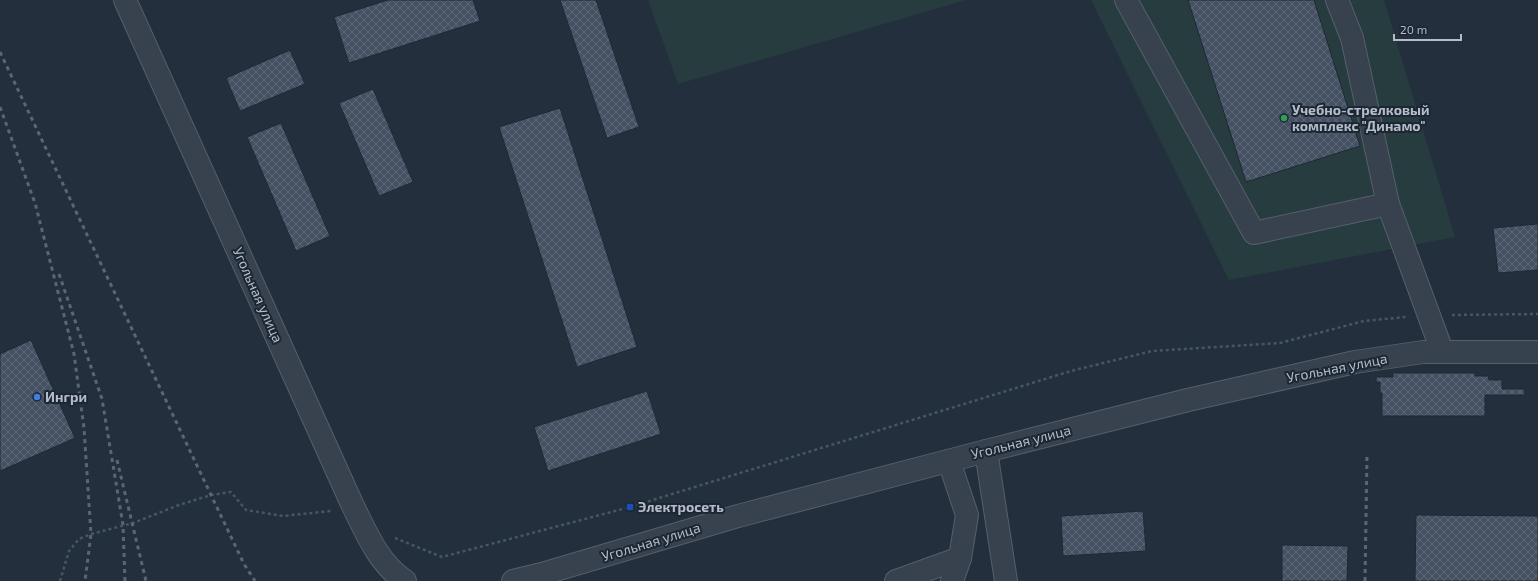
<svg xmlns="http://www.w3.org/2000/svg" width="1538" height="581" viewBox="0 0 1538 581" font-family="'Exo 2',sans-serif">
<style>
.grass{fill:#263c3f}
.building{fill:url(#building-cross-hatch);stroke:#1f2835}
.lines{fill:none;stroke-linecap:round;stroke-linejoin:round}
.minor-casing{stroke:#565f6c;stroke-width:24}
.path{stroke:#44595c;stroke-width:2.5;stroke-dasharray:3 3;stroke-linecap:butt}
.minor{stroke:#38414e;stroke-width:22}
.rail{stroke:#5a6575;stroke-width:3;stroke-dasharray:4 4;stroke-linecap:butt}
.leisure-dot{fill:#2e9e5b;stroke:#1d2633;stroke-width:1.5}
.shop-dot{fill:#3f7fe0;stroke:#1d2633;stroke-width:1.5}
.transit-dot{fill:#1a4fb4;stroke:#1d2633;stroke-width:1.5}
.labels{text-anchor:middle;stroke-width:4;stroke-linejoin:round;paint-order:stroke}
.poi-label{font-size:14px;font-weight:bold;fill:#b4bcc9;stroke:#1d2633;text-anchor:start}
.street-label{font-size:14px;fill:#b4bcc9;stroke:#1d2633}
</style>
<defs>
<pattern id="building-cross-hatch" width="8" height="8" patternUnits="userSpaceOnUse"><rect width="8" height="8" fill="#455162"/><path d="M0 0l8 8M0 8l8-8" fill="none" stroke="#5d6877"/></pattern>
</defs>
<rect width="100%" height="100%" fill="#242f3e"/>
<g class="grass">
<path d="M648,0H966L678,84Z"/>
<path d="M1091,0H1384L1455,237L1229,280Z"/>
</g>
<g class="building">
<path d="M388,0H473L480,21L349,63L334,17Z"/>
<path d="M560,0H596L639,127L607,138Z"/>
<path d="M1188,0H1314L1360,146L1246,182Z"/>
<path d="M290,50L305,84L240,111L226,78Z"/>
<path d="M373,89L413,182L379,196L339,103Z"/>
<path d="M560,108L637,347L577,367L499,127Z"/>
<path d="M281,123L330,236L296,251L247,137Z"/>
<path d="M1538,224V270L1498,273L1493,228Z"/>
<path d="M31,340L75,438L0,471V354Z"/>
<path d="M1393,373H1475V376H1488L1489,380H1502V389H1524L1525,395H1485V416H1382V393H1380V382H1376V377H1393Z"/>
<path d="M647,391L661,434L548,471L534,427Z"/>
<path d="M1143,511L1146,551L1063,556L1061,516Z"/>
<path d="M1416,515L1538,516V581H1415Z"/>
<path d="M1282,545L1348,546L1347,581H1282Z"/>
</g>
<g class="lines">
<defs>
<g id="minor">
<path d="M125,0L352,504C366,532 378,563 405,581"/>
<path d="M1126,0L1254,233L1388,204L1442,351"/>
<path d="M1337,0L1352,38L1388,204"/>
<path d="M986,451L1006,581"/>
<path d="M513,581L542,574L738,516L986,451L1188,400L1355,362L1423,352H1538"/>
<path d="M896,581L960,558L967,515L949,461"/>
<path d="M952,581L960,558"/>
</g>
</defs>
<use href="#minor" class="minor-casing"/>
<g class="path">
<path d="M1452,315L1538,314"/>
<path d="M395,538L442,557L630,507L1071,371L1152,351L1280,343L1364,321L1406,317"/>
<path d="M60,581L69,551L79,539L91,534L133,523L179,505L211,495L231,492L246,510L283,516L331,511"/>
</g>
<use href="#minor" class="minor"/>
<g class="rail">
<path d="M0,52L211,495L244,564L255,581"/>
<path d="M0,107L35,203L74,354L84,428L91,534L85,581"/>
<path d="M59,274L102,399L123,525L125,581"/>
<path d="M117,460L146,581"/>
<path d="M1365,581L1367,455"/>
</g>
</g>
<circle class="leisure-dot" cx="1284" cy="118" r="4"/>
<circle class="shop-dot" cx="37" cy="397" r="4"/>
<rect class="transit-dot" x="626" y="503" width="8" height="8" rx="2"/>
<g class="labels">
<g class="poi-label">
<text x="1292" y="115">Учебно-стрелковый<tspan x="1292" dy="16">комплекс "Динамо"</tspan></text>
<text x="45" y="402">Ингри</text>
<text x="638" y="512">Электросеть</text>
</g>
<g class="street-label">
<text transform="translate(258 295) rotate(66)" y="5">Угольная улица</text>
<text transform="translate(1337 368) rotate(-11)" y="5">Угольная улица</text>
<text transform="translate(1021 442) rotate(-14)" y="5">Угольная улица</text>
<text transform="translate(651 542) rotate(-17)" y="5">Угольная улица</text>
</g>
</g>
<path d="M1394 34v6h67v-6" fill="none" stroke="#b4bcc9" stroke-width="2"/>
<text x="1400" y="34" font-size="12" fill="#b4bcc9" stroke="#1d2633" stroke-width="3" paint-order="stroke">20 m</text>
</svg>
